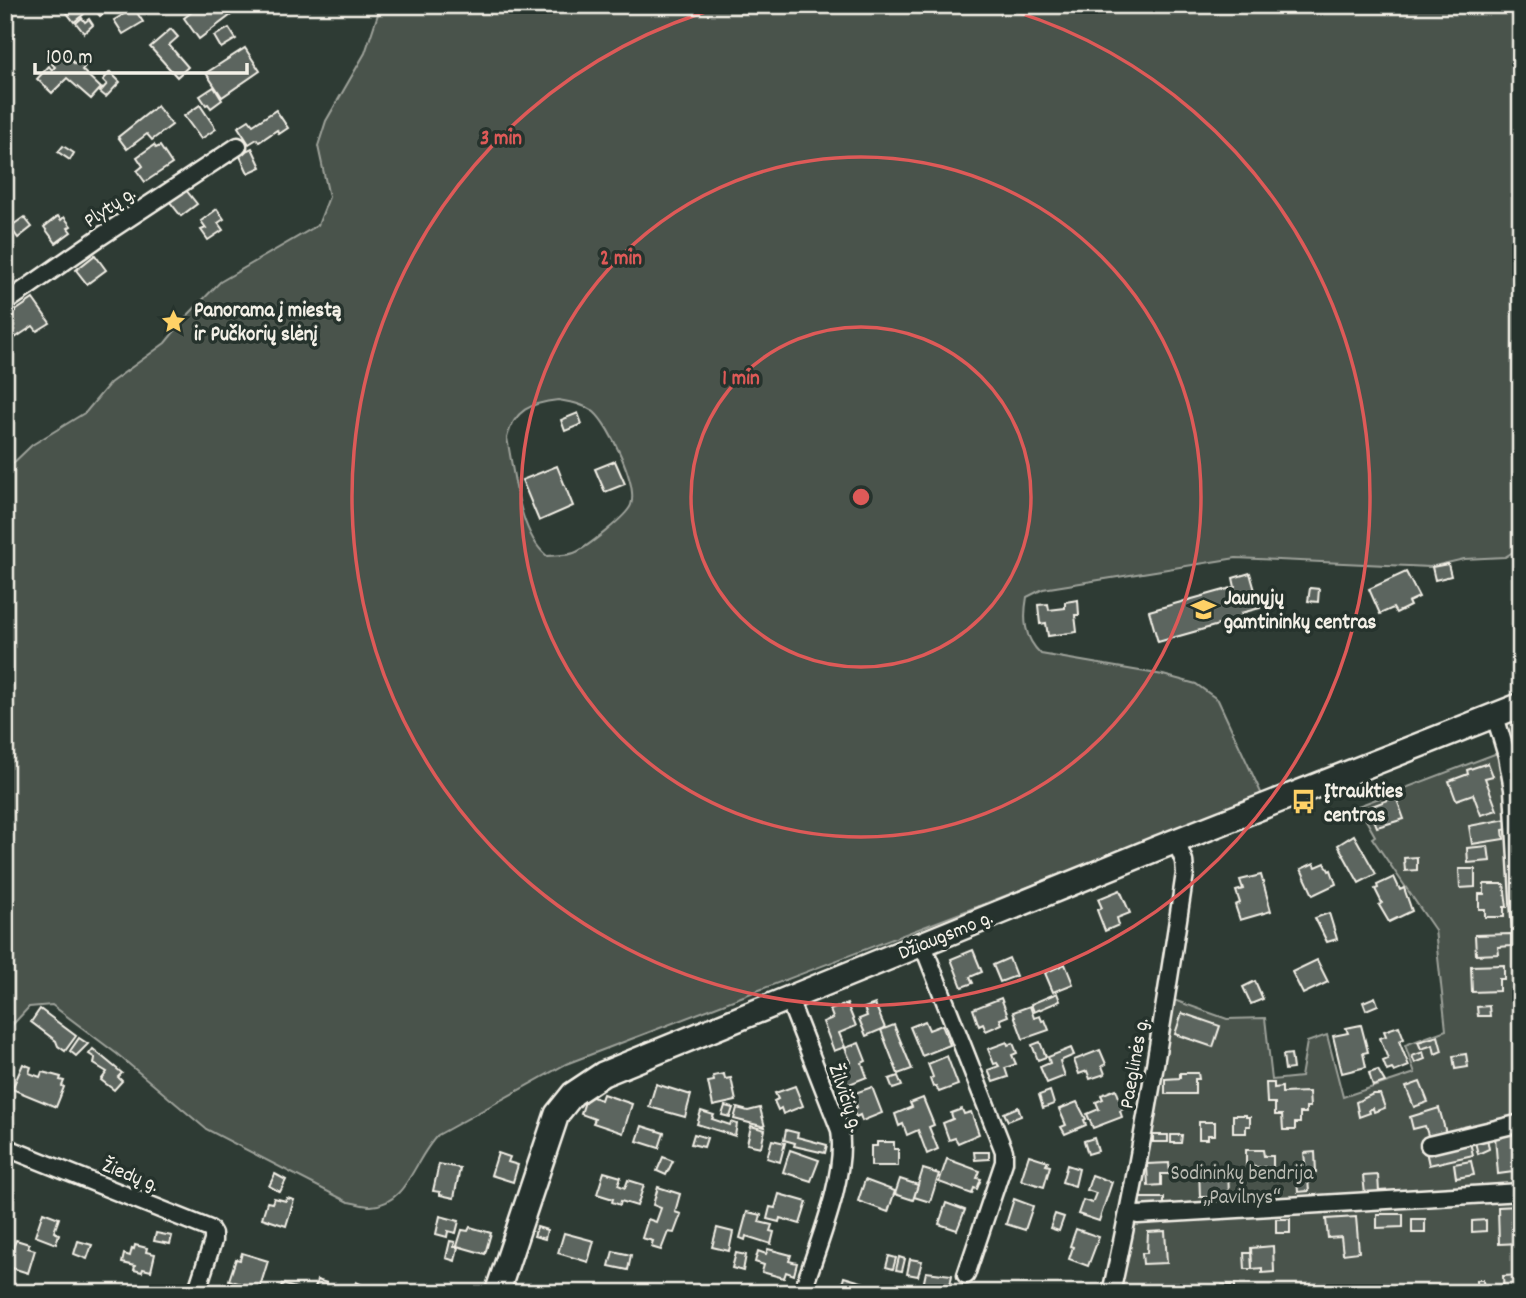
<svg xmlns="http://www.w3.org/2000/svg" width="1526" height="1298" viewBox="0 0 1526 1298" font-family="Dekko,sans-serif">
<style>
.green{fill:#48524c;stroke:#9ea29a;stroke-width:2;fill-rule:evenodd}
.building{fill:#5c655e;stroke:#f4f1e8;stroke-width:2}
.lines{fill:none;stroke-linecap:round;stroke-linejoin:round}
.street-casing{stroke:#f4f1e8;stroke-width:21}
.secondary-casing{stroke:#f4f1e8;stroke-width:28}
.street{stroke:#26332d;stroke-width:16}
.secondary{stroke:#26332d;stroke-width:23}
.ring{fill:none;stroke:#de5a58;stroke-width:3.5}
.labels{text-anchor:middle;stroke-width:7;stroke-linejoin:round;paint-order:stroke}
.street-label{font-size:21px;fill:#f4f1e8;stroke:#26332d}
.poi-label{font-size:21px;font-weight:bold;fill:#f4f1e8;stroke:#26332d;text-anchor:start}
.park-label{font-size:21px;fill:#b8b9b1;stroke:#26332d}
.centre{fill:#de5a58;stroke:#26332d;stroke-width:3.5}
.ring-label{font-size:21px;text-anchor:middle;font-weight:bold;fill:#de5a58;stroke:#26332d;stroke-width:7;stroke-linejoin:round;paint-order:stroke}
</style>
<rect width="100%" height="100%" fill="#2e3b34"/>
<filter id="ink" filterUnits="userSpaceOnUse"><feTurbulence type="fractalNoise" baseFrequency=".0143" numOctaves="2"/><feDisplacementMap in="SourceGraphic" scale="14" xChannelSelector="R" yChannelSelector="G"/><feConvolveMatrix kernelMatrix="1 2 1 2 8 2 1 2 1" color-interpolation-filters="sRGB"/></filter>
<g filter="url(#ink)">
<g class="green">
<path d="M381,5H1521V547L1505,557L1464,559L1430,567L1236,558L1043,589L1027,597C1023,619 1024,638 1041,654L1163,675L1196,684L1218,700L1263,797L566,1064L438,1135C414,1158 408,1204 371,1206C364,1206 356,1203 348,1202L206,1129L117,1054L52,1005L29,1007L5,1033V471L32,445L86,412L110,383L165,343L188,315L220,282L318,225L329,197L318,146L326,121L365,53ZM558,400C571,402 583,404 594,412C610,426 638,485 631,505C627,516 585,549 574,553C566,556 555,555 547,556C519,534 514,472 507,438C514,410 531,403 558,400Z"/>
<path d="M1521,744V1293H1106L1160,995L1227,1019L1265,1018L1272,1080L1301,1077L1307,1042L1327,1035L1343,1097L1415,1073L1405,1045L1446,1030L1435,930L1372,838L1375,836L1358,806Z"/>
</g>
<g class="building">
<path d="M61,5H81L84,14L74,22Z"/>
<path d="M100,5H112V6L100,16L95,10Z"/>
<path d="M201,5H224L231,15L199,39L184,18Z"/>
<path d="M134,8L143,22L123,34L114,20Z"/>
<path d="M82,18L85,22L89,19L93,25L84,33L76,23Z"/>
<path d="M229,28L236,39L221,48L214,36Z"/>
<path d="M171,29L178,37L169,45L188,67L177,77L150,47Z"/>
<path d="M245,48L260,71L222,97L206,73Z"/>
<path d="M63,52L75,64L78,61L85,66L82,70L101,88L91,99L67,78L52,93L37,79L49,66L52,70L55,67L52,64Z"/>
<path d="M110,72L120,82L106,97L100,92L107,84L103,80Z"/>
<path d="M214,87L222,100L211,108L208,104L206,105L200,96Z"/>
<path d="M200,105L216,129L201,139L184,116Z"/>
<path d="M157,106L172,125L152,140L147,134L127,149L118,137Z"/>
<path d="M276,110L288,128L279,134L277,130L259,142L257,139L249,144L238,127L249,120L253,125Z"/>
<path d="M154,145L156,148L160,146L172,164L145,182L137,171L143,166L137,157Z"/>
<path d="M63,146L74,153L70,160L58,152Z"/>
<path d="M252,148L261,167L248,173L239,154Z"/>
<path d="M186,190L197,204L181,216L170,202Z"/>
<path d="M217,209L224,219L218,223L223,230L208,240L201,230L206,228L201,221Z"/>
<path d="M58,216L61,220L64,217L71,226L68,228L71,232L56,243L44,227Z"/>
<path d="M24,217L32,227L18,238L10,227Z"/>
<path d="M95,255L106,270L87,284L76,270Z"/>
<path d="M33,299L50,323L37,331L33,326L15,338L5,324V318Z"/>
<path d="M578,413L582,424L565,431L561,420Z"/>
<path d="M615,461L625,484L605,492L595,469Z"/>
<path d="M557,466L573,506L539,521L522,480Z"/>
<path d="M1448,564L1451,576L1435,580L1432,567Z"/>
<path d="M1406,572L1419,597L1408,602L1410,606L1396,613L1393,608L1380,614L1369,589Z"/>
<path d="M1250,573L1260,608L1241,613L1243,618L1158,642L1149,611L1235,587L1233,578Z"/>
<path d="M1310,588L1319,589L1318,602L1308,601Z"/>
<path d="M1078,600L1079,615H1075L1077,632L1048,636L1046,623L1040,624L1038,605L1048,604L1049,610L1065,608V602Z"/>
<path d="M1488,763L1493,776L1485,778L1497,810L1481,815L1473,794L1456,800L1449,781L1468,774L1467,770Z"/>
<path d="M1396,797L1404,819L1377,827L1369,807Z"/>
<path d="M1507,819L1508,829L1503,830L1504,839L1472,844L1469,826Z"/>
<path d="M1354,835L1376,874L1359,883L1338,845Z"/>
<path d="M1488,846L1490,861L1468,863L1467,848Z"/>
<path d="M1417,857V870L1405,871L1404,858Z"/>
<path d="M1314,863L1316,867L1325,863L1329,871L1331,870L1336,884L1313,895L1301,869Z"/>
<path d="M1459,869H1475V887L1460,888Z"/>
<path d="M1261,875L1271,911L1240,920L1235,905L1240,903L1236,891L1243,889L1240,880Z"/>
<path d="M1394,877L1400,890L1404,888L1412,911L1389,922L1379,905L1382,903L1375,889L1378,888L1377,885Z"/>
<path d="M1484,884H1504L1507,907H1504V917H1485V909H1479V894H1484Z"/>
<path d="M1120,890L1130,913L1117,918L1119,925L1105,931L1097,910L1102,908L1098,899Z"/>
<path d="M1329,913L1337,939L1327,942L1315,918Z"/>
<path d="M1511,934V946L1498,947L1499,954L1476,955L1475,935Z"/>
<path d="M973,950L982,972L970,977L973,983L962,987L951,959Z"/>
<path d="M1009,958L1016,976L1000,982L993,965Z"/>
<path d="M1317,960L1328,982L1303,994L1292,972Z"/>
<path d="M1065,964L1073,984L1053,992L1045,973Z"/>
<path d="M1504,965V979H1499V991L1472,992L1471,966Z"/>
<path d="M1255,981L1263,999L1251,1004L1243,987Z"/>
<path d="M1057,993L1060,1001L1034,1012L1031,1004Z"/>
<path d="M1375,997L1378,1005L1366,1010L1363,1002Z"/>
<path d="M1001,998L1008,1016L1000,1019L1002,1024L986,1031L983,1024L979,1026L973,1009Z"/>
<path d="M847,1004L856,1026L839,1033L845,1047L834,1051L823,1022L833,1018L830,1010Z"/>
<path d="M875,1004L885,1028L866,1036L859,1019L867,1016L864,1008Z"/>
<path d="M1030,1006L1034,1018L1040,1016L1042,1021L1045,1020L1049,1030L1023,1039L1013,1012Z"/>
<path d="M1489,1006L1490,1016H1478L1477,1007Z"/>
<path d="M40,1009L76,1036L65,1051L58,1046L56,1041L31,1022Z"/>
<path d="M1182,1013L1220,1026L1213,1047L1175,1034Z"/>
<path d="M925,1021L929,1030L942,1025L950,1045L922,1056L910,1027Z"/>
<path d="M894,1025L912,1069L898,1074L881,1030Z"/>
<path d="M1361,1025L1368,1052L1363,1053L1366,1067L1342,1073L1333,1036L1348,1033L1346,1028Z"/>
<path d="M1399,1026L1404,1039L1399,1041L1409,1066L1394,1072L1392,1069L1387,1071L1383,1061L1388,1059L1380,1038L1386,1036L1384,1031Z"/>
<path d="M1438,1036L1442,1051L1435,1054L1433,1045L1421,1049L1418,1042Z"/>
<path d="M79,1038L88,1044L76,1056L70,1051Z"/>
<path d="M1007,1042L1008,1045L1013,1043L1017,1053L1012,1055L1016,1064L1005,1068L1008,1077L993,1082L988,1070L999,1066L997,1063L994,1064L988,1049Z"/>
<path d="M1040,1042L1046,1057L1038,1060L1032,1045Z"/>
<path d="M859,1043L866,1061L862,1063L867,1077L847,1085L840,1066L851,1062L845,1048Z"/>
<path d="M1071,1048L1074,1055L1060,1061L1065,1076L1047,1083L1040,1067L1050,1063L1048,1057Z"/>
<path d="M93,1049L122,1073L118,1077L122,1081L114,1090L101,1080L107,1072L94,1064L95,1058L89,1054Z"/>
<path d="M1100,1050L1106,1064L1102,1066L1105,1074L1090,1079L1087,1071L1079,1074L1074,1060Z"/>
<path d="M1423,1052L1425,1059L1415,1063L1412,1056Z"/>
<path d="M1291,1054L1293,1069L1285,1070L1283,1055Z"/>
<path d="M1466,1054L1468,1067L1455,1069L1453,1056Z"/>
<path d="M947,1056L958,1085L939,1092L936,1086L933,1087L930,1079L933,1077L928,1064Z"/>
<path d="M23,1064L31,1067L29,1073L40,1077L42,1072L61,1077L60,1080L64,1081L62,1086L64,1087L56,1107L12,1089Z"/>
<path d="M1378,1070L1385,1082L1373,1086L1369,1073Z"/>
<path d="M1180,1073H1198L1199,1079H1195V1094H1165V1079L1180,1078Z"/>
<path d="M724,1074L725,1079L731,1078L736,1101L713,1106L708,1082L714,1081L713,1076Z"/>
<path d="M898,1076L902,1086L893,1089L889,1079Z"/>
<path d="M1420,1082L1428,1102L1414,1107L1406,1087Z"/>
<path d="M1266,1083H1274V1088L1282,1087V1093L1309,1092L1310,1107H1306V1113H1300V1123H1295V1130H1283L1282,1115H1275V1103H1267Z"/>
<path d="M656,1084L691,1095L685,1117L649,1107Z"/>
<path d="M795,1086L803,1106L783,1114L781,1108L778,1110L774,1101L778,1099L775,1093Z"/>
<path d="M872,1087L882,1113L862,1121L860,1115L856,1117L853,1109L857,1107L852,1094Z"/>
<path d="M1116,1089L1123,1109L1120,1111L1122,1117L1093,1128L1087,1114L1099,1109L1096,1102L1103,1099L1101,1095Z"/>
<path d="M1050,1091L1054,1104L1043,1108L1039,1095Z"/>
<path d="M603,1094L632,1104L623,1133L593,1123L595,1119L581,1114L587,1095L601,1100Z"/>
<path d="M1373,1094H1380L1385,1108L1374,1112L1373,1108L1369,1110L1370,1113L1359,1117L1356,1102Z"/>
<path d="M923,1098L934,1125L929,1127L938,1149L927,1154L918,1130L907,1135L903,1124L899,1126L895,1114L912,1107L910,1103Z"/>
<path d="M1077,1102L1086,1119L1084,1120L1086,1125L1065,1134L1061,1127L1066,1125L1059,1109Z"/>
<path d="M725,1106L733,1108L730,1117L722,1115Z"/>
<path d="M1018,1107L1021,1116L1008,1121L1004,1113Z"/>
<path d="M737,1108L748,1111L760,1108L765,1127L734,1119Z"/>
<path d="M1439,1108L1446,1133L1429,1138L1425,1126L1413,1129L1410,1117Z"/>
<path d="M962,1109L964,1114L971,1112L979,1134L958,1143L955,1138L949,1140L943,1123L953,1119L951,1113Z"/>
<path d="M701,1111L714,1115L712,1119L730,1125L731,1122L737,1124L735,1136L697,1124Z"/>
<path d="M1233,1115H1246V1117H1250V1126H1246V1133H1233Z"/>
<path d="M1199,1122H1215V1135H1208V1139H1199Z"/>
<path d="M642,1126L664,1133L659,1148L637,1141Z"/>
<path d="M751,1126L765,1130L761,1147L747,1144Z"/>
<path d="M786,1130L798,1133L797,1137L827,1145L825,1153L794,1146L795,1143L784,1140Z"/>
<path d="M1518,1130L1521,1171L1498,1174L1495,1136Z"/>
<path d="M694,1134L707,1138L704,1147L691,1144Z"/>
<rect x="1153" y="1135" width="15" height="7"/>
<path d="M1171,1135H1182L1181,1143H1171Z"/>
<path d="M1094,1138L1098,1151L1088,1154L1084,1141Z"/>
<path d="M1487,1138L1489,1149L1478,1154L1475,1142Z"/>
<path d="M772,1140L785,1143L780,1162L767,1158Z"/>
<path d="M877,1142H894V1149H898V1166H871V1146H877Z"/>
<path d="M1470,1142L1473,1155L1429,1165L1426,1151Z"/>
<path d="M790,1150L819,1160L811,1181L783,1172Z"/>
<path d="M1246,1150H1263L1264,1156H1273V1167H1253V1165H1246Z"/>
<path d="M974,1152H989V1159L975,1160Z"/>
<path d="M1315,1152L1316,1172H1306L1304,1153Z"/>
<path d="M498,1153L510,1157L508,1162L518,1165L513,1182L491,1175Z"/>
<path d="M1029,1155L1048,1161L1046,1165L1050,1166L1044,1187L1021,1180Z"/>
<path d="M663,1157L673,1161L666,1175L657,1171Z"/>
<path d="M947,1159L980,1171L977,1178L981,1179L977,1189L974,1188L972,1194L939,1182Z"/>
<path d="M1471,1161L1474,1175L1456,1178L1454,1164Z"/>
<path d="M1169,1163L1170,1174H1161V1185L1148,1186L1147,1164Z"/>
<path d="M439,1164L460,1168L454,1198L440,1195V1192L433,1191Z"/>
<path d="M1067,1165L1079,1169L1075,1186L1062,1182Z"/>
<path d="M1199,1168H1228L1229,1197H1200Z"/>
<path d="M923,1169L939,1174L930,1202L914,1197Z"/>
<path d="M604,1172L621,1177L618,1185L625,1188L628,1180L644,1185L637,1206L621,1201L620,1205L612,1202L613,1199L597,1194Z"/>
<path d="M275,1174L286,1180L280,1192L269,1186Z"/>
<path d="M1092,1175L1112,1182L1099,1221L1078,1214L1083,1200L1092,1203L1096,1193L1087,1190Z"/>
<path d="M1378,1175L1379,1193L1365,1194L1363,1176Z"/>
<path d="M900,1179L918,1185L913,1200L895,1194Z"/>
<path d="M865,1180L895,1191L888,1212L858,1201Z"/>
<path d="M1297,1180H1308L1309,1191L1298,1192Z"/>
<path d="M658,1187L680,1194L675,1212L681,1214L674,1233L668,1232L661,1250L651,1247L653,1241L642,1238L648,1219L656,1222L661,1208L653,1205Z"/>
<path d="M779,1194L807,1202L800,1224L780,1218L779,1222L767,1219L770,1207L775,1208Z"/>
<path d="M274,1198L286,1201L287,1198L294,1200L286,1226L262,1218L267,1202L272,1203Z"/>
<path d="M1139,1198H1164V1210L1140,1211Z"/>
<path d="M1014,1199L1033,1206L1025,1230L1006,1224Z"/>
<path d="M946,1203L965,1210L957,1230L939,1224Z"/>
<path d="M1519,1206L1521,1243L1499,1244L1498,1207Z"/>
<path d="M43,1212L59,1218L54,1232L59,1234L56,1244L35,1236Z"/>
<path d="M747,1212L761,1215L759,1222L772,1225L770,1231L774,1232L771,1244L746,1236L745,1240L740,1238Z"/>
<path d="M1055,1214L1064,1217L1059,1231L1050,1228Z"/>
<path d="M1377,1214H1403V1227L1377,1228Z"/>
<path d="M440,1216L459,1221L456,1233L448,1231L447,1237L436,1234Z"/>
<path d="M1356,1217L1359,1252L1343,1254L1341,1237L1328,1238L1326,1219Z"/>
<rect x="1276" y="1219" width="14" height="14"/>
<rect x="1412" y="1219" width="13" height="14"/>
<path d="M1486,1220V1231L1472,1232V1221Z"/>
<path d="M470,1227L491,1233L485,1254L457,1246L462,1230L468,1231Z"/>
<path d="M537,1227L547,1230L545,1239L534,1236Z"/>
<path d="M717,1228L733,1232L729,1251L712,1247Z"/>
<path d="M1076,1229L1099,1237L1088,1266L1069,1259L1073,1247L1070,1246Z"/>
<path d="M1165,1231L1167,1263L1143,1264L1142,1253H1147L1148,1232Z"/>
<path d="M156,1233L172,1236L170,1244L154,1241Z"/>
<path d="M564,1233L594,1241L588,1262L558,1253Z"/>
<path d="M16,1240L29,1244L28,1248L35,1250L28,1273L6,1266Z"/>
<path d="M78,1241L92,1245L87,1259L74,1254Z"/>
<path d="M450,1241L455,1242L454,1247H458L455,1261L446,1258Z"/>
<path d="M135,1245L147,1248L146,1252L155,1254L151,1271L143,1269L142,1272L134,1270L135,1266L122,1263L124,1254L130,1256L132,1248L134,1249Z"/>
<path d="M1273,1246L1274,1272L1262,1273V1268L1252,1269L1251,1248Z"/>
<path d="M768,1249L791,1255L789,1261L797,1263L794,1275L786,1272L784,1278L762,1272L764,1265L755,1262L758,1251L766,1254Z"/>
<path d="M613,1251L631,1255L628,1270L609,1266Z"/>
<path d="M242,1253L268,1261L259,1290L229,1280L236,1259L240,1260Z"/>
<path d="M736,1253L746,1255L743,1271L732,1268Z"/>
<path d="M1244,1253H1251L1252,1269H1245Z"/>
<path d="M889,1256L896,1258L893,1269L886,1267Z"/>
<path d="M899,1257L905,1259L902,1271L896,1270Z"/>
<path d="M910,1259L922,1261L918,1276L907,1274Z"/>
<path d="M926,1272L952,1275L949,1291L923,1286Z"/>
<path d="M1521,1275V1293H1504L1503,1276Z"/>
<path d="M844,1277L868,1284L865,1293H834V1290L840,1292Z"/>
<path d="M317,1280L327,1283L325,1293H314Z"/>
<path d="M1477,1280H1483L1484,1293H1477Z"/>
<path d="M356,1282L365,1286L362,1293H351Z"/>
<path d="M282,1284L299,1289L298,1293H279Z"/>
<rect x="1222" y="1285" width="13" height="8"/>
<path d="M1408,1286L1409,1293H1377V1287Z"/>
<path d="M1351,1288V1293H1330V1289Z"/>
</g>
<g class="lines">
<defs>
<g id="street">
<path d="M5,303L100,237L238,146"/>
<path d="M1495,716L1507,756L1513,789L1521,929"/>
<path d="M922,943L1004,1151V1162L966,1275"/>
<path d="M788,997L840,1130C847,1178 817,1246 802,1293"/>
<path d="M1429,1145L1521,1123"/>
<path d="M5,1147L210,1229L213,1234V1241L196,1293"/>
<path d="M1129,1213L1138,1215L1521,1192"/>
<path d="M1111,1293C1142,1154 1164,1014 1185,873L1184,861L1176,841"/>
</g>
<path id="secondary" d="M497,1293L557,1114L573,1094L603,1074L1158,848L1521,705"/>
</defs>
<use href="#street" class="street-casing"/>
<use href="#secondary" class="secondary-casing"/>
<use href="#street" class="street"/>
<use href="#secondary" class="secondary"/>
</g>
</g>
<g class="ring">
<circle cx="861" cy="497" r="170"/>
<circle cx="861" cy="497" r="340"/>
<path d="M993 5A509 509 0 1 1 729 5"/>
</g>
<defs>
<symbol id="sight-bare" viewBox="-9 -9 18 18"><path d="M0-6L1.8-2.2L6-1.7L2.9 1.2L3.7 5.4L0 3.3L-3.7 5.4L-2.9 1.2L-6-1.7L-1.8-2.2Z" fill="#ffd166" stroke="#26332d" stroke-width="2.5" paint-order="stroke"/></symbol>
<symbol id="school-bare" viewBox="-9 -9 18 18"><path d="M0-5L7-2L0 1L-7-2ZM-4 1L0 2.5L4 1V4Q0 6-4 4Z" fill="#ffd166" stroke="#26332d" stroke-width="2.5" paint-order="stroke"/></symbol>
<symbol id="bus-bare" viewBox="-9 -9 18 18"><path d="M-5-6H5V4H4V6H2V4H-2V6H-4V4H-5ZM-3.5-4V0h7V-4ZM-3.5 1.2v1.5H-2V1.2ZM2 1.2v1.5H3.5V1.2Z" fill="#ffd166" stroke="#26332d" stroke-width="2.5" paint-order="stroke"/></symbol>
</defs>
<g fill-rule="evenodd">
<use href="#sight-bare" x="156" y="304" width="35" height="35"/>
<use href="#school-bare" x="1186" y="592" width="35" height="35"/>
<use href="#bus-bare" x="1286" y="784" width="35" height="35"/>
</g>
<g class="labels">
<g class="street-label">
<text transform="translate(109 206) rotate(-34)" y="7">Plytų g.</text>
<text transform="translate(945 934) rotate(-22)" y="7">Džiaugsmo g.</text>
<text transform="translate(1133 1063) rotate(-80)" y="7">Paeglinės g.</text>
<text transform="translate(847 1097) rotate(71)" y="7">Žilvičių g.</text>
<text transform="translate(131 1174) rotate(22)" y="7">Žiedų g.</text>
</g>
<g class="poi-label">
<text x="194" y="316">Panorama į miestą<tspan x="194" dy="24">ir Pučkorių slėnį</tspan></text>
<text x="1224" y="604">Jaunųjų<tspan x="1224" dy="24">gamtininkų centras</tspan></text>
<text x="1324" y="797">Įtraukties<tspan x="1324" dy="24">centras</tspan></text>
</g>
<g class="park-label">
<text x="1242" y="1179">Sodininkų bendrija<tspan x="1242" dy="24">„Pavilnys“</tspan></text>
</g>
</g>
<circle cx="861" cy="497" r="10" class="centre"/>
<g class="ring-label">
<text x="501" y="144">3 min</text>
<text x="621" y="264">2 min</text>
<text x="741" y="384">1 min</text>
</g>
<rect width="1526" height="1298" fill="none" stroke="#26332d" stroke-width="28"/>
<rect x="14" y="14" width="1498" height="1270" fill="none" stroke="#f4f1e8" stroke-width="2.5" filter="url(#ink)"/>
<path d="M35 63v10h212v-10" fill="none" stroke="#f4f1e8" stroke-width="3.5"/>
<text x="46" y="63" font-size="21" fill="#f4f1e8" stroke="#26332d" stroke-width="5" paint-order="stroke">100 m</text>
</svg>
